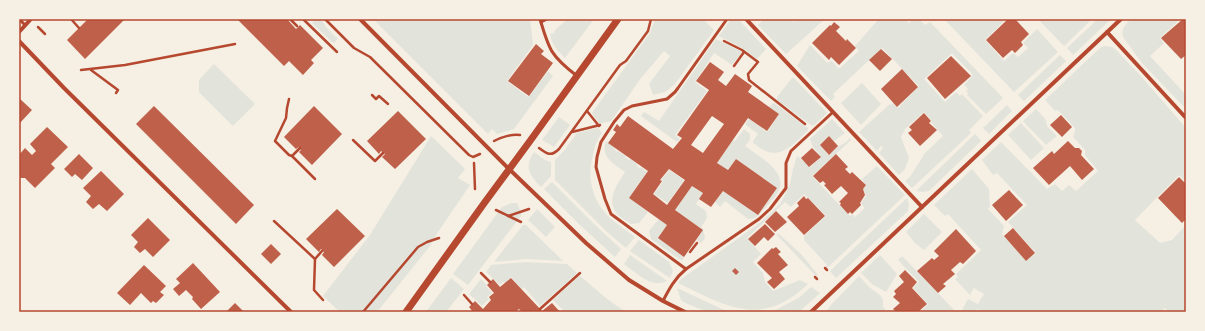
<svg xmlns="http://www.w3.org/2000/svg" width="1205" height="331" viewBox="0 0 1205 331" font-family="'Open Sans',sans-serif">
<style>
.green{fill:#e2e4dc}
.building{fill:#bf614a;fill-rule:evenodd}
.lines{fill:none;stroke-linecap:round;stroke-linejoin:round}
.path{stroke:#b5482f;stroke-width:2.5}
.service{stroke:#b5482f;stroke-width:3}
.minor{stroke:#b5482f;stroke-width:4}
.tertiary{stroke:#b5482f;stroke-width:7}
.neatline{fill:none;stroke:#b5482f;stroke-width:1.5}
</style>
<rect width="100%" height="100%" fill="#f6efe4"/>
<g class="green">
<path d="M318,19H321L326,27L338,39L335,42L333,43L312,23L315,20Z"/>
<path d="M373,19H530L533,45L507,81L528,97L548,71L553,76L514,129L497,134L492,129L488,134Z"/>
<path d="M568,19H594L565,58C558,51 552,45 550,34L554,33L556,29Z"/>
<path d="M655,19H703L714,30L675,84L665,92L653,95L649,84L670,56L664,51L641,78L611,121L599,124L592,113L650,33Z"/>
<path d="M731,19H738L766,49L757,59L742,48L719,36Z"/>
<path d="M764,19H791L794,22L798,19H825L786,54L758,25Z"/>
<path d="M878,19H905L909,23L913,19H919L925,25L930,22L1003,98L986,114L967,95L968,93L966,91L968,89L964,85L973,75L952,53L924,79L945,102L956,92L960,96L962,94L983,116L969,130L971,133L912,188L905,181L910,177L925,153L943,136L931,122L932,121L924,112L905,129L901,137L909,158L905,169L899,175L879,153L883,148L881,146L877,151L859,132L890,104L891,105L893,103L898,108L919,86L882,48L833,94L835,97L831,101L797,66L810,45L827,63L832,61L838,68H840L859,51L855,46L878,20Z"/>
<path d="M944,19H1006L985,40L1004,61L1013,53L1018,57L1028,48L1023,43L1037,29L1058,52L1014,92Z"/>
<path d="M1038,19H1092L1064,46Z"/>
<path d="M1098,19H1111L1073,55L1067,48Z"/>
<path d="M1131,19H1180L1160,38L1164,43L1150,56L1186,95V109L1142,63L1123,37C1121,29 1125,25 1131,19Z"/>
<path d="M716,39L742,52L732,65L714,53L695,82L707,91L675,135L680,139L677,142L641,116L644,112L659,121Z"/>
<path d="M1105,46L1112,47L1115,49L1139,74L1186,128V182L1179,175L1135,220L1160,243L1172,240L1186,225V312H1169L1165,308L1161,312H981L977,309L975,312H961L968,299L978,304L984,294L974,288L970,295L955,279L958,277L956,274L981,250L948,214L945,216L934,205L972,169L989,189L990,206L988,209L1004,226L1002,234L1026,261L1036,253L1008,222L1027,205L997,173L993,175L982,160L1001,142L1047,189L1055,184L1062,191L1069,185L1076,191L1098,171L1085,155V150L1073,137L1075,131V128L1058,110L1055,111L1045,100L1101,47Z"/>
<path d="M1060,55L1066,61L1024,101L1018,95Z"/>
<path d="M214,64L255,104L233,126L199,92V80Z"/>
<path d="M792,78H794L827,113L813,126L811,125L777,100V97Z"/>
<path d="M862,83L881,104L861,125L841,103Z"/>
<path d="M773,103H774L808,128V130C797,141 781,160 764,150C760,149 757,145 753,143V141L758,134L745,124L749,119L767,132L779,114L769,107Z"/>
<path d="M1007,105L1012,111L989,134L983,128Z"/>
<path d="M1036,109L1046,120L1047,126L1057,136L1046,145L1023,121Z"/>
<path d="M559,117L570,125L554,147L542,140Z"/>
<path d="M832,119L845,133L834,141L829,136L820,145L828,155L839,146L845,143L850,138L851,140L812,176L850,216L852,214L855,217L865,208L861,203L866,196L863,189L866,185L862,179L877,166L905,195L827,268L826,267L827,265L804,240V236L826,216L804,194L791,207L785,202L747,238L761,254L753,262L763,273L765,282L773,291L800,280L808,284C762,328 727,307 678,283L680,280L761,222L781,203L790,184L793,169L797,156L800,158L810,167L821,157L813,147L810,139Z"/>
<path d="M1021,123L1044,148L1031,160L1008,135Z"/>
<path d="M598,128L602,133C596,140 594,150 592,159C587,181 594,203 610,218C618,225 627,231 635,237L626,248L605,230L555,180V160L564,151L577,133Z"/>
<path d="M744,129L750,134V140L745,146C758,156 787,171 779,190C776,197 770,202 765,208C760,213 757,220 748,219L725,201L720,207L715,202L723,191L758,215L777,188L736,159L727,170L717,163L733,140L735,141Z"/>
<path d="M975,134L981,141L929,191L922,192L916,191Z"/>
<path d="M431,136L465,169L458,178L470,185L436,235L430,246L377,312H340L323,296L370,235Z"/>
<path d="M606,141L615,148L614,149L617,152L618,151L626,156L625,157L629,160L630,159L637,164V166L640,168L641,167L647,172L629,198L648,212L639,223L631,224C627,221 621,218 618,215C605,200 617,185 625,172C614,164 600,157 606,141Z"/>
<path d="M534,152L545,160L551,162V176L541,187C529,175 524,167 534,152Z"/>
<path d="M669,170L684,180L668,203L654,194L663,181L661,180Z"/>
<path d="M552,182L595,225L621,249L615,257L580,225L544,189Z"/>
<path d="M692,186L703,193L696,204L706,211L707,218L701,227L703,229L705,238L701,243L697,240L703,230L675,210Z"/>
<path d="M907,198L909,204L908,211L836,278L830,271Z"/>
<path d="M512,203H517L521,213V216L468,285L453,274L502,207Z"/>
<path d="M537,209L555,227L546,237L528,220Z"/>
<path d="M924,214L942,232L924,250L915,243L906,232Z"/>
<path d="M659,219L667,225L658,238L684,257L682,261L651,239L649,231Z"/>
<path d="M523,225H526L563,261L526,259L494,262Z"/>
<path d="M776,234L780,235L801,254L818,275L816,276Z"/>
<path d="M639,240L669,262L673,271L670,278L630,251Z"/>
<path d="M630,255L667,281C651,289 637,273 624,264Z"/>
<path d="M880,255L897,274L886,292L872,284L861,273Z"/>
<path d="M902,256L956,312H920L928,304L913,288L919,282L898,260Z"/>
<path d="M525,262L567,264L577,273L540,306L524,287L522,289L511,277L505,283L503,282L500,285L486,272L491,265Z"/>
<path d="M580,276L607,299L626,312H565L553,300L578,277Z"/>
<path d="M859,276L869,287L881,296L883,300V307L887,312H826L831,305Z"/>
<path d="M451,278L464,289L446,312H426Z"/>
<path d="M481,279L487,285L486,286L492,293L487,297L490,300H488L482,306L469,294Z"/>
<path d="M811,287L820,293L799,312H772L800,297Z"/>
<path d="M677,288L722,309L732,312H708L685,303L681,300Z"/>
</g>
<g class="building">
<path d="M88,19H125L85,59L67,40Z"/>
<path d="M237,19H287L296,29L300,25L323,48L311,60L314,63L303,75L289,61L284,66Z"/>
<path d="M1008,19H1015L1029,34L1021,42L1023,45L1015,53L1012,50L1003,58L986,40Z"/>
<path d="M1183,19H1186V55L1181,59L1161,38Z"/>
<path d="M834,22L840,27L836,31L846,41L847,39L856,48L839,65L831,57L829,60L812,43L830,25L831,26Z"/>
<path d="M536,44L544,51L541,54L553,63L529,96L508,81Z"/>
<path d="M881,49L892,59L880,71L869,60Z"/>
<path d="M951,56L971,76L945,99L927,78Z"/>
<path d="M710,62L724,72L718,80L726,86L735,74L752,86L748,92L779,114L767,131L748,118L717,163L728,170L736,159L777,188L758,215L723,191L711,207L699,199L703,193L692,186L675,210L703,230L684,257L658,238L667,225L629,198L648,171L608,143L616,132L613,130L617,124L620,127L628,116L673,149L682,138L677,135L709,90L696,81ZM712,116L724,124L703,153L691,145ZM669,169L685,180L667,205L653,194L662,181L660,180Z"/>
<path d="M902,69L918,87L897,107L881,89Z"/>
<path d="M19,98L32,110L19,124Z"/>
<path d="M154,106L254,205L236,224L136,124Z"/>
<path d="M314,106L342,134L312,165L299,152L301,150L299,147L296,149L284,137Z"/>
<path d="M398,111L426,139L395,169L382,157L385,154L381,151L379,154L367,141Z"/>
<path d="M924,113L931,121L929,123L937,130L920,146L908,133L912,130L909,127Z"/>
<path d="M1061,115L1072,127L1062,137L1050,125Z"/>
<path d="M47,127L68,147L51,164L55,168L35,188L25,178H21L19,177V155L25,148L32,155L36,151L30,144Z"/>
<path d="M829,136L838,146L829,155L820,145Z"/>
<path d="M1068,141L1075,148H1079L1082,151L1081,155L1094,169L1082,180L1070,166L1049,185L1033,168L1052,151L1054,154Z"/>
<path d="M812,148L821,157L809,167L801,158Z"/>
<path d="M79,154L93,168L82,180L75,174L72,177L64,169Z"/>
<path d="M836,154L848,167L845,169L850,174L852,172L866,185L863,189L865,195L860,203L861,205L852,214L850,212L848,214L840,205L841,203L839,202L848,193L841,186L832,194L824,185L826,184L823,181L820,183L813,176Z"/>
<path d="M101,171L124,194L107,211L99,204L93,209L86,202L91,196L83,188Z"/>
<path d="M1179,177L1186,184V219L1182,223L1158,198Z"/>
<path d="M1009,190L1023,205L1006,221L992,205Z"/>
<path d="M804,196L806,199L808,198L825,216L804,235L787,217L799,206L797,203Z"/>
<path d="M337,209L365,236L334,267L322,255L324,252L321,249L319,252L306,239Z"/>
<path d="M776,211L787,222L775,232L765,222Z"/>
<path d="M148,218L170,240L153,257L145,249L140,253L134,247L138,242L131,235Z"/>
<path d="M765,224L775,234L768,241L764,237L755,246L748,239Z"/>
<path d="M1013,228L1035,253L1026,261L1004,236Z"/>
<path d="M956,229L976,251L963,264L960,262L951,270L955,274L943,284L946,286L938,293L917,271L932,258L934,260L939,256L934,251Z"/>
<path d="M271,244L281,254L271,264L261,254Z"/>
<path d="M776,247L781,252L778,254L788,265L779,272L785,279L774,289L767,282L772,278L757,263L772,248L773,249Z"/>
<path d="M193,263L220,292L201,309L192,299L193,297L186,290L179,296L173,289L180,283L176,279Z"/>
<path d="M144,265L166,286L160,292L164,295L156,303L153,301L151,303L141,293L130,305L117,293Z"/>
<path d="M735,268L739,272L736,275L732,271Z"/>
<path d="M905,270L917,282L912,288L927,304L918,312H896L893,309L900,303L893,297L896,294L894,291L904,282L899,276Z"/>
<path d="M511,278L542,311L552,303L560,312H522L519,309L515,312H473L469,307L475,301L483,309L491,300L489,297L494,293L487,285L493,279L500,287Z"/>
<path d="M235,303L244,312H226Z"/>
</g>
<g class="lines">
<g class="path">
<path d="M71,19L79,28"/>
<path d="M290,19L297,26"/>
<path d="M303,19L337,52"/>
<path d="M325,19L354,48L370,57L469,155L473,157L480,154"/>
<path d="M38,27L45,34"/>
<path d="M724,41L742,50L758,62L748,74L749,80L805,124"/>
<path d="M734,66L744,52"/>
<path d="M81,70L125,65L235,44"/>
<path d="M91,70L118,90L116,93"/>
<path d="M372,95L376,99L379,96L388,104"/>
<path d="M289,99L287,108L286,118L275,141L289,155L292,156"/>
<path d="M587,111L599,126"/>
<path d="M572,132L600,125"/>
<path d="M353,140L375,161L383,153"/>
<path d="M494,141C501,137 512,134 520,135"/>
<path d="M300,148L292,156L315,179"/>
<path d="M539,148C547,154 551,157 559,149L620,65L626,61L648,31L651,19"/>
<path d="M474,163L475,189"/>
<path d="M496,210L521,222"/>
<path d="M508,216L529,209"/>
<path d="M274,221L315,259L314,290L323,300"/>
<path d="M690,252L697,243"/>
<path d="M315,259L322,251"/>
<path d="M825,268L827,270"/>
<path d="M481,273L490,282"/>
<path d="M815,277L817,279"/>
<path d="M464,295L472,304"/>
<path d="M540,309L580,273"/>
<path d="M363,312L418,247L427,242L439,238"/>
</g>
<g class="service">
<path d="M19,19L25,25"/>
<path d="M540,19C549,50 551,56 577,76"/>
<path d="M541,22L547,19"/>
<path d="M686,269L611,214L605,199L596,167L597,157L601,142L614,122L624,110L632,106L667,99L675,92L678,88L727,19"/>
<path d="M663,301C669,289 675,278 686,269L759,219L770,209L786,188V163L791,151L833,112"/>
</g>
<g class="minor">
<path d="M360,19L509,169L586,243L629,280L663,301L685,312"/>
<path d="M746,19L922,207"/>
<path d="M19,32L31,19"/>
<path d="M1107,32L1186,118"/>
<path d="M19,41L64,88L291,312"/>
<path d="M811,312L1121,19"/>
</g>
<path class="tertiary" d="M406,312L485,202L530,141L618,19"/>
</g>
<rect width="1205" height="331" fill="none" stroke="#f6efe4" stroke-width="40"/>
<rect x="20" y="20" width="1165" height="291" class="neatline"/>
</svg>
